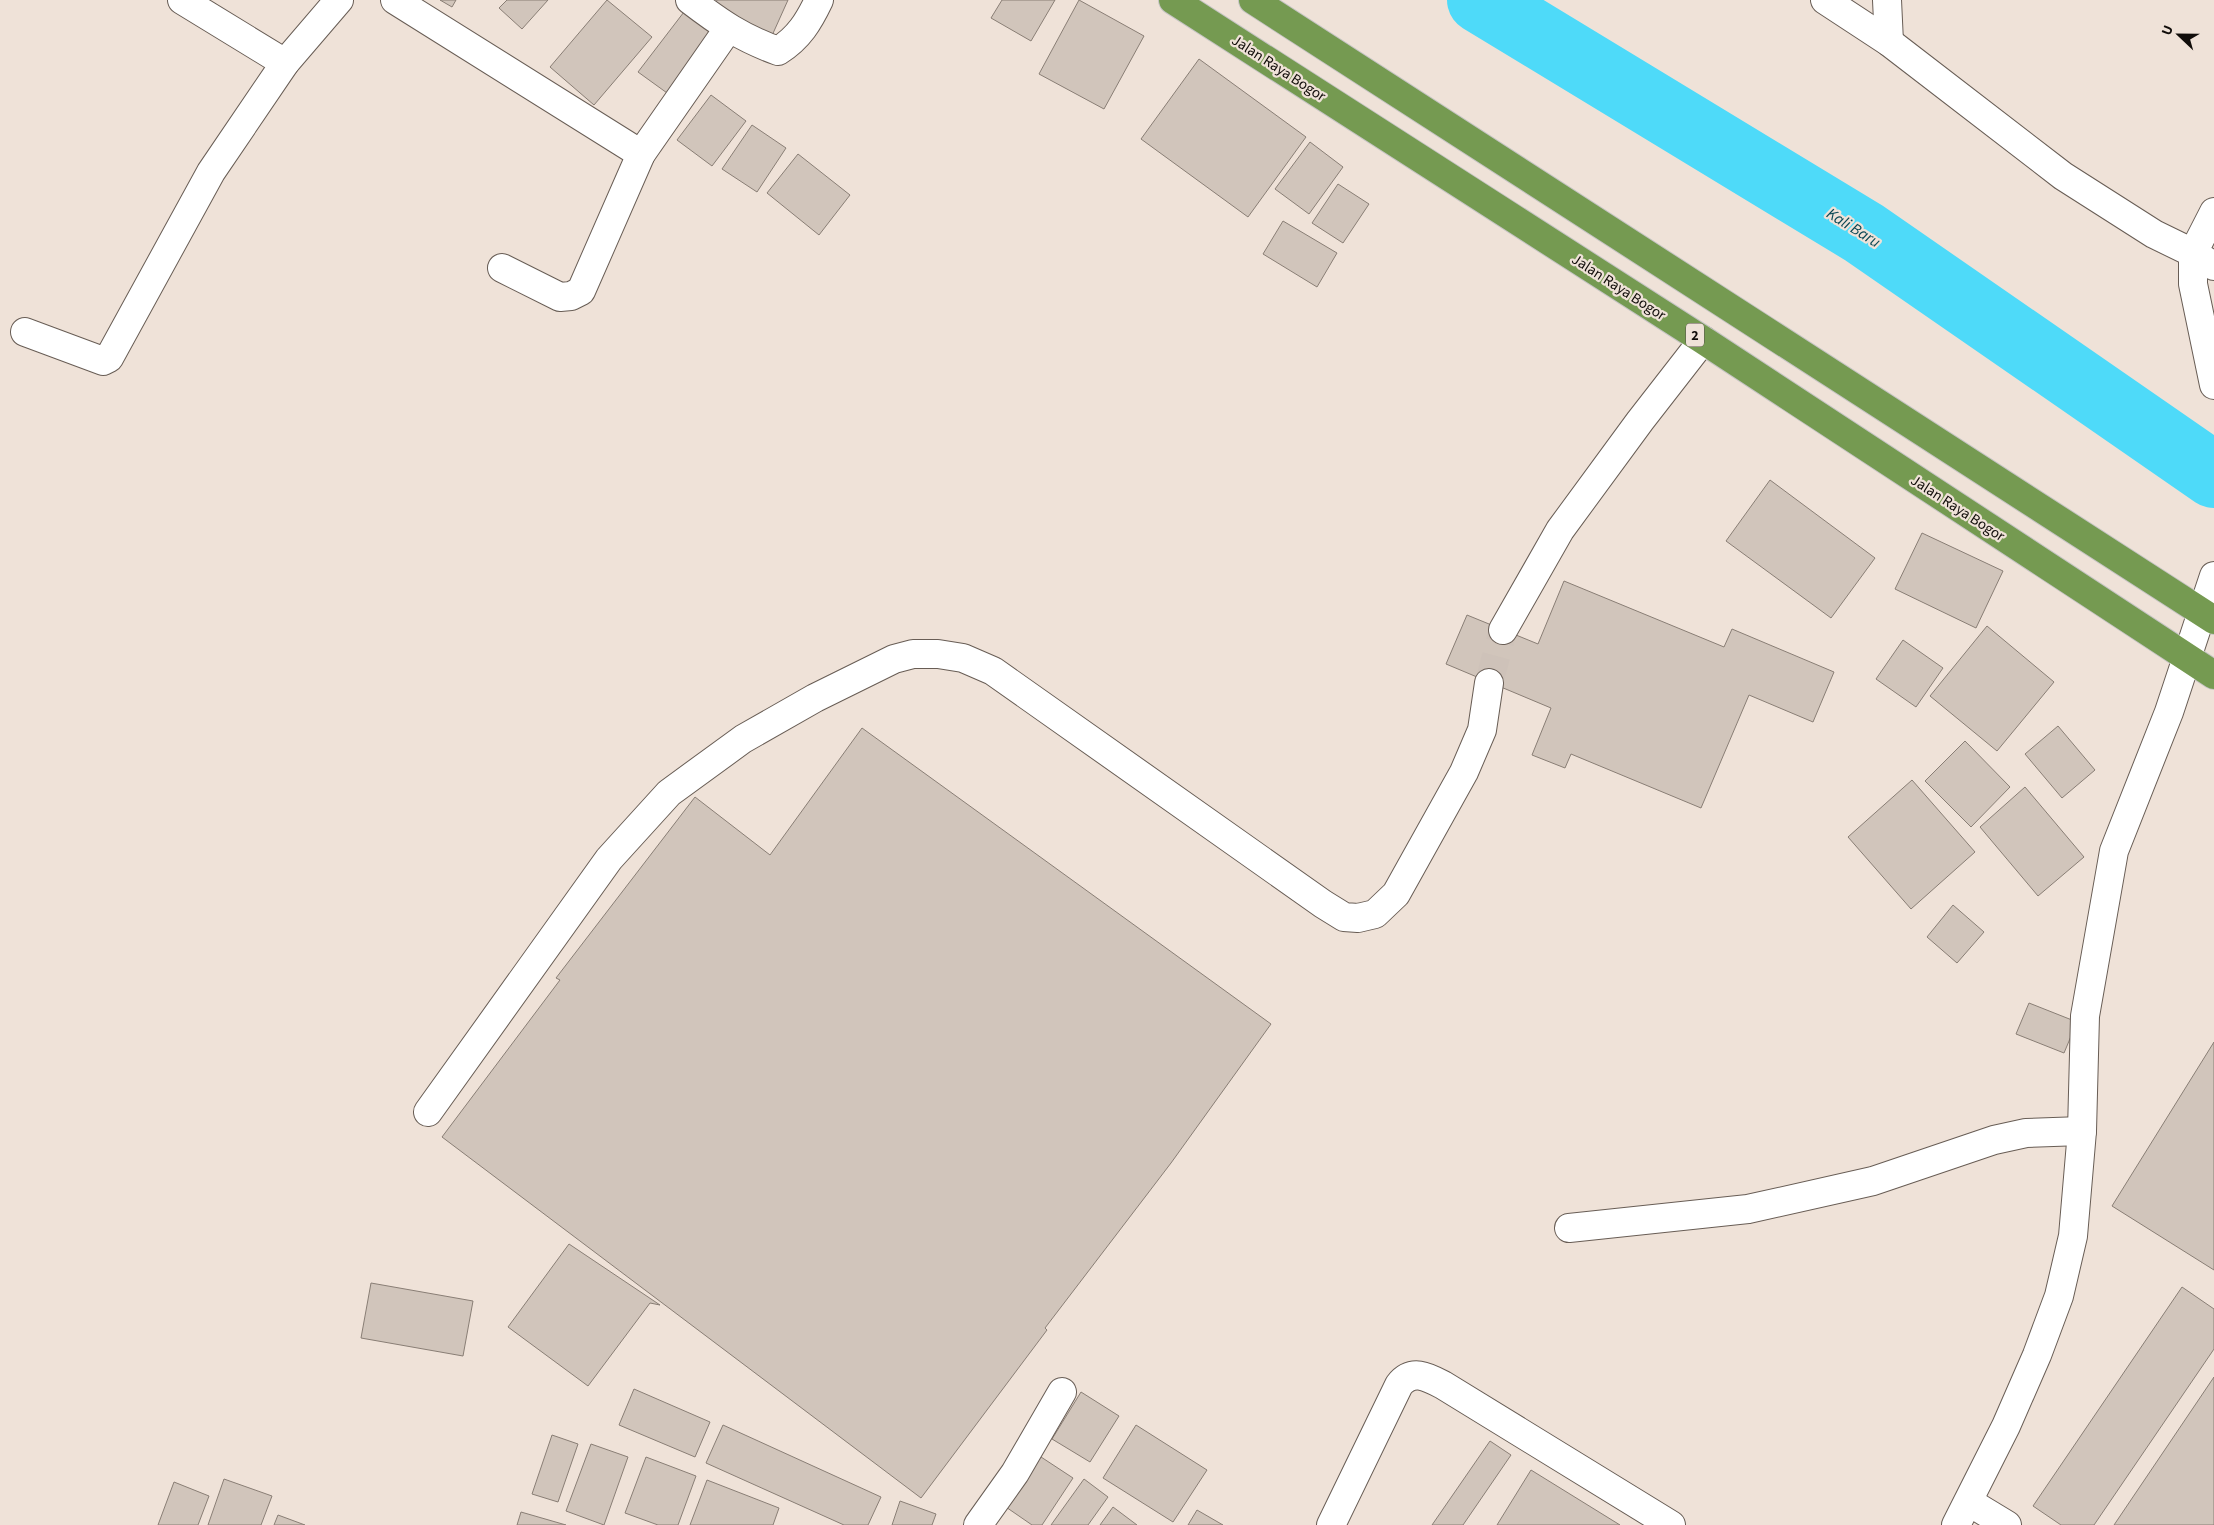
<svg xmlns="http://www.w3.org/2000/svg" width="2214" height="1525" viewBox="0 0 2214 1525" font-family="'Source Sans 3',sans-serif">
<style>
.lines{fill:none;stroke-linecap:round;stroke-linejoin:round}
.river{stroke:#4edaf9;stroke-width:66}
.building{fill:#d1c5bb;stroke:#897e75}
.minor-tunnel{stroke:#cec2b9;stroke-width:28;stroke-dasharray:28 14;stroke-linecap:butt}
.minor-casing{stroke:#685d55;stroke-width:30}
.highway-casing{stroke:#c6c5c4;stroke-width:30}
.minor{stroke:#fff;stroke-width:28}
.highway{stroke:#759a51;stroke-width:28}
.labels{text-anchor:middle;stroke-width:4.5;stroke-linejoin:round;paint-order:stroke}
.shield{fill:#efe2d8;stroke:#544d48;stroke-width:1}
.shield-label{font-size:14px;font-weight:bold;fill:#110d0a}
.street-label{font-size:15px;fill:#110d0a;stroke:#efe2d8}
.water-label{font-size:16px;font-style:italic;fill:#0a4855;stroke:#efe2d8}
</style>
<rect width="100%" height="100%" fill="#efe2d8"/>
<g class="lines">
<path class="river" d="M1480,0L1864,233L2214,475"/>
</g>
<g class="building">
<path d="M440,0H456L452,7Z"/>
<path d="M507,0H548L522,29L499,8Z"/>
<path d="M607,0L652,37L594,105L550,67Z"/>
<path d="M717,0H788L770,40L713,8Z"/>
<path d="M1002,0H1055L1031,41L991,18Z"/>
<path d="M1079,0L1144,36L1104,109L1039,74Z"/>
<path d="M687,8L721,34L674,98L638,72Z"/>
<path d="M1199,59L1306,137L1248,217L1141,139Z"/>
<path d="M711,95L746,121L712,166L677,140Z"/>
<path d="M752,125L786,148L757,192L722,169Z"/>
<path d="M1310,142L1343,167L1309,214L1275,189Z"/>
<path d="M798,154L850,195L819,235L767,193Z"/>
<path d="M1338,184L1369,204L1343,243L1312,223Z"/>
<path d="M1283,221L1337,253L1317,287L1263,254Z"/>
<path d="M1770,480L1875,558L1831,618L1726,541Z"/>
<path d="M1922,533L2003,571L1976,628L1895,589Z"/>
<path d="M1564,581L1724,647L1732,629L1834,672L1813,722L1749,695L1701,808L1571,754L1565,768L1532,755L1551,708L1446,664L1467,615L1538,644Z"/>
<path d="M1987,626L2054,682L1997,751L1930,696Z"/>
<path d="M1903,640L1943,668L1916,707L1876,679Z"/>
<path d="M2058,726L2095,770L2062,798L2025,754Z"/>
<path d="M862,728L1271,1024L1171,1163L1045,1328L1047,1330L921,1498L442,1137L560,980L556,978L695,797L770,855Z"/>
<path d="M1965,741L2010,787L1971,827L1925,781Z"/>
<path d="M1912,780L1975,852L1911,909L1848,837Z"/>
<path d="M2025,787L2084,857L2038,896L1980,827Z"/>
<path d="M1953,905L1984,932L1957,963L1927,937Z"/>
<path d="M2029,1003L2077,1022L2064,1053L2016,1034Z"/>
<path d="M2214,1042V1270L2112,1206Z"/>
<path d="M569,1244L660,1305L650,1303L588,1386L508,1327Z"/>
<path d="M371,1283L473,1301L463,1356L361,1338Z"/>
<path d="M2182,1287L2214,1309V1349L2094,1525H2061L2033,1506Z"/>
<path d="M2214,1377V1525H2114Z"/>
<path d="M634,1389L710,1422L695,1457L619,1425Z"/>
<path d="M1081,1392L1119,1416L1090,1462L1052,1439Z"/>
<path d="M723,1425L881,1497L868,1525H844L706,1463Z"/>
<path d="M1136,1425L1207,1470L1173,1522L1103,1478Z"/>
<path d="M552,1435L578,1444L558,1502L532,1494Z"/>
<path d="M1490,1441L1511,1455L1463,1525H1432Z"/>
<path d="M591,1444L628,1457L604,1525L566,1511Z"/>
<path d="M1038,1455L1073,1478L1042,1525H1032L1003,1505Z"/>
<path d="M646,1457L696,1476L678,1525H658L625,1513Z"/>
<path d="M1531,1470L1620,1525H1497Z"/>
<path d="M224,1479L272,1496L261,1525H208Z"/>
<path d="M1084,1479L1108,1497L1088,1525H1051Z"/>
<path d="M707,1480L779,1508L773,1525H690Z"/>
<path d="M174,1482L209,1496L198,1525H158Z"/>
<path d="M900,1501L936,1514L932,1525H892Z"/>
<path d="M1113,1507L1137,1525H1100Z"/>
<path d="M1197,1510L1223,1525H1188Z"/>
<path d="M521,1512L566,1525H517Z"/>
<path d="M278,1515L305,1525H274Z"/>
</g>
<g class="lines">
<path class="minor-tunnel" d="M1489,683L1503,630"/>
<defs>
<g id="minor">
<path d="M182,0L285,63"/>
<path d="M395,0L641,154"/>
<path d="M690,0C720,23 742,38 778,51C799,38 809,21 819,0"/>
<path d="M1825,0L1889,42L2063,176L2154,234L2193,253L2214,266"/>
<path d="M1887,0L1889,42"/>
<path d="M2214,212L2193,253V284L2214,385"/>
<path d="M502,268L560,297L571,296L581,291L641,154L728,29"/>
<path d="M25,332L103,361L109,358L211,172L285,63L339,0"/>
<path d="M1503,630L1560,530L1640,421L1703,340"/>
<path d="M428,1112L609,859L669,793L743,739L815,698L894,659L913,654H938L963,658L993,671L1323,904L1344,917L1358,918L1375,914L1396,894L1464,772L1482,730L1489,683"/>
<path d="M1569,1228L1748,1209L1873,1181L1994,1140L2026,1133L2082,1131"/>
<path d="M1969,1502L2007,1525"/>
<path d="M978,1525L1015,1473L1062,1392"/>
<path d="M1331,1525L1399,1385C1412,1368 1428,1377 1443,1385L1671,1525"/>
<path d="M1956,1525L2006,1426L2037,1355L2059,1296L2073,1236L2082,1131L2085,1016L2114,851L2169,712L2214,576"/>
</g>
<g id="highway">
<path d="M1173,0L1703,340L2214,675"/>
<path d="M1253,0L2214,620"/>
</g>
</defs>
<use href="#minor" class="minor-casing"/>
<use href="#highway" class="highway-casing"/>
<use href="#minor" class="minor"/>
<use href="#highway" class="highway"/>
</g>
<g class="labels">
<rect class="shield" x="1686" y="323.5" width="18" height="23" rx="4"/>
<g class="shield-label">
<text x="1695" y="340">2</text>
</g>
<g class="street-label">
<text transform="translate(1279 68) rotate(33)" y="5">Jalan Raya Bogor</text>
<text transform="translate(1619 287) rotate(33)" y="5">Jalan Raya Bogor</text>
<text transform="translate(1958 508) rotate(33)" y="5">Jalan Raya Bogor</text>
</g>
<g class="water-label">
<text transform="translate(1854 227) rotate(32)" y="6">Kali Baru</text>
</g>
</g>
<g transform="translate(2179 35) rotate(292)" stroke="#efe2d8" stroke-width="4" paint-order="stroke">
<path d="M0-4L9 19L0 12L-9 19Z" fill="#110d0a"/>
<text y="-8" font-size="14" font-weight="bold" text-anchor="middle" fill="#110d0a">U</text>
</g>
</svg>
